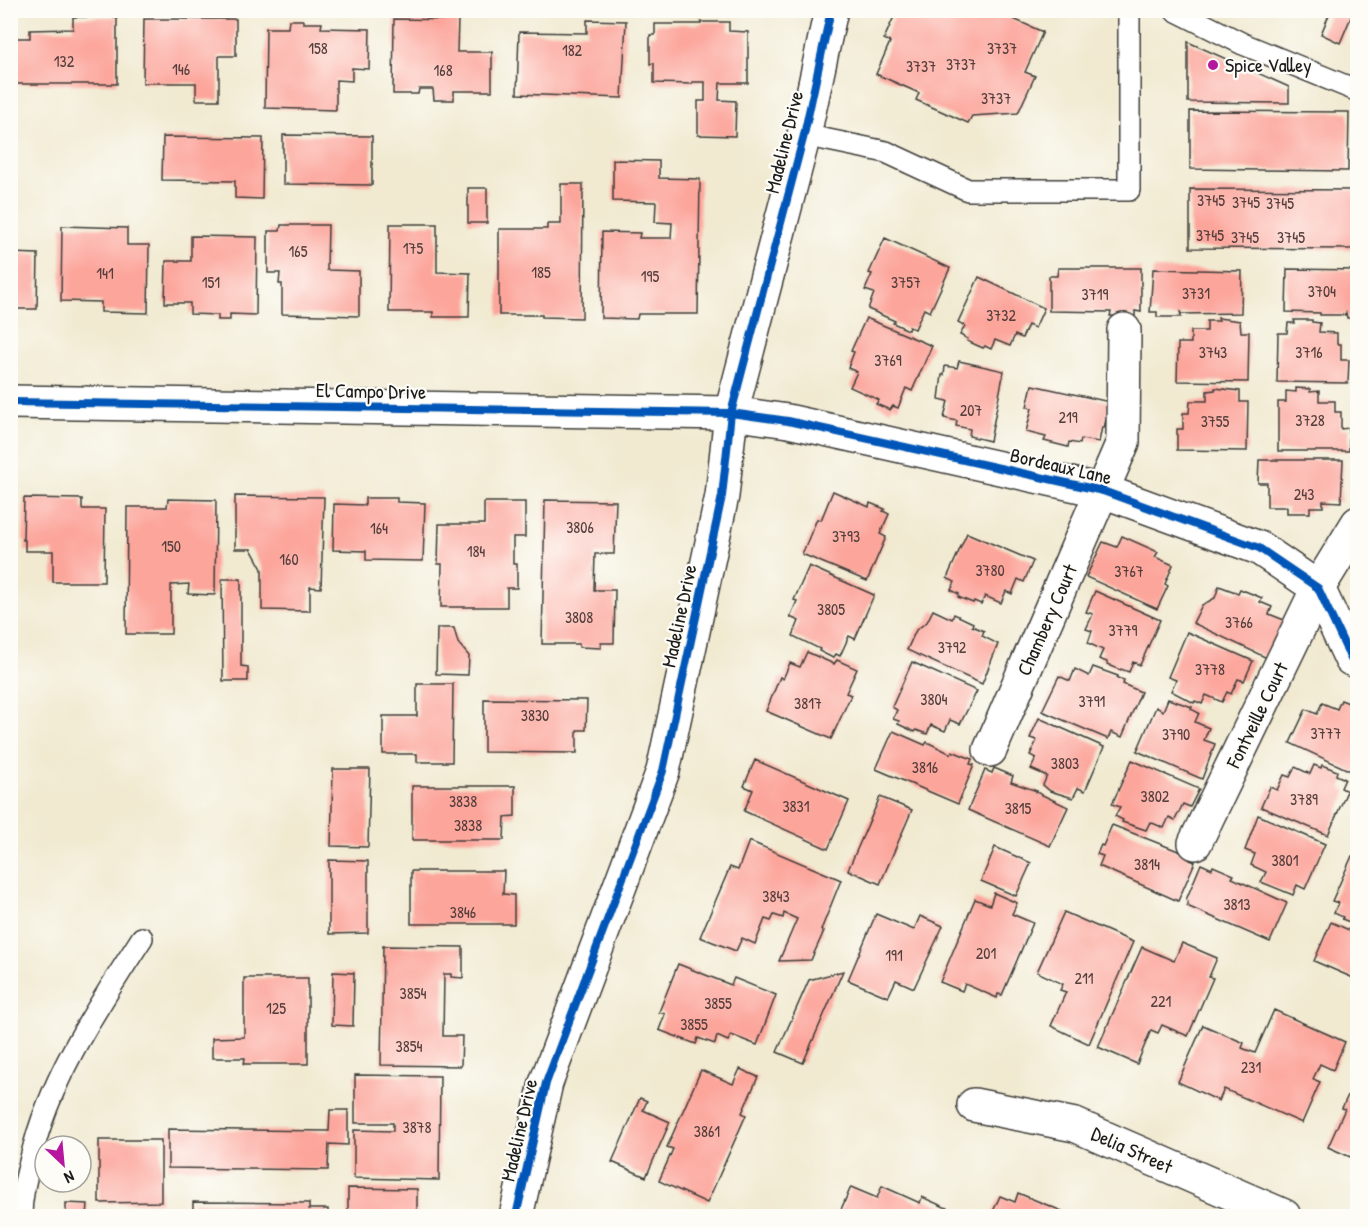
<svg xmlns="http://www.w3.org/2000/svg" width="1368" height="1227" viewBox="0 0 1368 1227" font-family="'Patrick Hand',sans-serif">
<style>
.building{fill:#fca59b}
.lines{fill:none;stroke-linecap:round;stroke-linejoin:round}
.service-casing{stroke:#3c3b37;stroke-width:24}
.minor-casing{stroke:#3c3b37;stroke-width:36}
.service{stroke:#fff;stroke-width:21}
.minor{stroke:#fff;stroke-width:33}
.cycleway-casing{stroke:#fdfcf7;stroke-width:11}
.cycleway{stroke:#0057b8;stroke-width:8}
.poi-dot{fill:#b5179e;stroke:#fdfcf7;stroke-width:2}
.labels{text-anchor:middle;stroke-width:4.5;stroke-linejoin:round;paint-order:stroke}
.number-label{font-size:16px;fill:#543e3c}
.poi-label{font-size:20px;fill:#1c1c1c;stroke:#fdfcf7;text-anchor:start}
.street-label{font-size:20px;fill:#1c1c1c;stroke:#fdfcf7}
</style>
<rect width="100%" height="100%" fill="#fdfcf7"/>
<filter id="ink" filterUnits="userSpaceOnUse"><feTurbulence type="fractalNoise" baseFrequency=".0167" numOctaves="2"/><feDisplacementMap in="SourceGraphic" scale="12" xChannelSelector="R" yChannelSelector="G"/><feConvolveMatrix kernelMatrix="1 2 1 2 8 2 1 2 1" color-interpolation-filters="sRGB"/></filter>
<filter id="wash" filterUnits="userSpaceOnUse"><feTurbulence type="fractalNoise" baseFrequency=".008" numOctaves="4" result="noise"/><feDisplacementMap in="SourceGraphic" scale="24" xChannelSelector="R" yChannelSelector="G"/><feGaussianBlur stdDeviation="1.35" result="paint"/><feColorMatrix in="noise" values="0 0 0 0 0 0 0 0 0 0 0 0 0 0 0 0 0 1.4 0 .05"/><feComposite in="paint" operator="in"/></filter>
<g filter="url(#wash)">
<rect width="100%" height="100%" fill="#f1ead1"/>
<g id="blocks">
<g class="building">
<path d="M897,10H1015L1011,18L1043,32L1025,72L1035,76L1018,113L972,116L968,123L916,100L919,93L876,74L890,42L884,39Z"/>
<path d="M1331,10H1354L1340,43L1321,34Z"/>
<path d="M73,17H117V84H10V38H30V30L73,29Z"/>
<path d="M144,19H236V56H219V100H196V83H143Z"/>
<path d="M394,19L458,20L457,52H492V91H454V100H434L433,89H419L418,94H393Z"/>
<path d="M289,20H303V23H322L321,28L370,29L369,69L352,68V81L336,80V110L265,108L266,28H288Z"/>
<path d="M587,20L626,21L622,98L517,94L519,32L587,33Z"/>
<path d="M701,22H729V31L748,32V83H720L719,100L736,101L735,136L698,135V101H705V82H692V84L654,83V63L650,64V35H655V24H701Z"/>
<path d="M1188,42L1289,87V103L1188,102Z"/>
<path d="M1190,111L1349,112L1348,171L1190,169Z"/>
<path d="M283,135L372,136V185L283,184Z"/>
<path d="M163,137L263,138L262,199L235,198V181L162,180Z"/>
<path d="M613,160L659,161V178L700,179L698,314H638L637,319L601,318L602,232L640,233L639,238H671L672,223L655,222L656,202L613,201Z"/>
<path d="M561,184H583L582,318L542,317V315H499V229H547V224H561Z"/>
<rect x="468" y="188" width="19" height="35"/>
<path d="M1190,189L1358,190V249L1190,248Z"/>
<path d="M390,224H437V272L470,273L469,317H433V312H389Z"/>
<path d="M281,225H328L327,270L359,271V316L282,314V284H279L280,273H268V231H280Z"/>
<path d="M62,226L127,228V245H149L148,313L101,312V302L61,301Z"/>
<path d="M191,236L257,237L256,315L230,314V320H218V315L190,314V303H165L166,261H191Z"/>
<path d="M885,238L950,268L930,312L924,309L915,329L909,327L908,330L893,323L895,321L868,309L874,293L865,290L872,274L869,273Z"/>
<path d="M10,253L38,254L37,309H10Z"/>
<path d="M1058,268H1141V312L1135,311V316H1110L1111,312L1049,311V276H1057Z"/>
<path d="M1153,269L1242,271L1241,313L1181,314L1180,311L1181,317H1157V312H1150Z"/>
<path d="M1287,269L1358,270V318H1347L1346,313L1345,315H1320V313L1286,312Z"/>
<path d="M979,277L1044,308L1035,328L1028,325L1022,338L1015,335L1010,346L995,340L991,349L985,346L983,348L967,341L968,339L960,335L965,326L958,322Z"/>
<path d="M866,318L932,346L912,391L906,388L898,408L893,406L890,410L876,404L879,400L850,387L857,372L848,368L854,352L851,351Z"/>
<path d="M1218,318L1240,321L1241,332H1249L1248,382L1177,381L1178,343H1191V331H1207V321H1219Z"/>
<path d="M1294,320H1312V322L1320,323L1319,332L1337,333V344H1341V360H1349L1348,383L1277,382L1278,333H1287L1288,323H1295Z"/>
<path d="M959,361L1004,371L990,441L969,436L970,429L956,426L957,421L944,418L948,401L939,399L942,375H944L945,366L957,368Z"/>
<path d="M1032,385L1110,402L1104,428L1102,427L1099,442L1081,439L1080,444L1069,442L1068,447L1044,441L1046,437L1026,432L1032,408L1027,407Z"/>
<path d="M1215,388L1240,391V402H1248L1247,451L1177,450V429H1183V413H1189L1190,401H1207V391L1215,390Z"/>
<path d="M1296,388L1310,389V392L1319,391V401H1335V412H1341V429L1349,428V451H1278V402H1286V391L1296,392Z"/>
<path d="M1259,460H1343L1341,502L1323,501V507H1310V513H1287V507H1267V483H1258Z"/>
<path d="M833,491L869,507L870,503L885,509L883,511L889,514L880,534L886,537L867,581L802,554L817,519L821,520Z"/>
<path d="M235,496L324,497L321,588L310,587V611L262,610V569L251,549H235Z"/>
<path d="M24,498L82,499V509H105L104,582H53V551H25V540H23Z"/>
<path d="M365,498H397V502L425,503L423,561L366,560V551L333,550L334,504L365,505Z"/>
<path d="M168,499L216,500L215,595L188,594L189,584L171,585V634H126L127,507H167Z"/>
<path d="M545,500L616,501L614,554H595L594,590H615L614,643H601V648L579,647V644H542Z"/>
<path d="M484,502H525V537H513V564H517V588H507V607H441L442,564H438L439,524H484Z"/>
<path d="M967,533L1033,561L1024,582L1018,579L1012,594L1006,591L1001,603L985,596L981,604L974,601L973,603L958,597L959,594L951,590L955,582L947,578Z"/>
<path d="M1122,536L1158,552L1155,557L1173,565L1165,584L1168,586L1157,609L1086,577L1103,542L1117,547Z"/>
<path d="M809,566L874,595L855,639L849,636L840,656L836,654L833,658L819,651L820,649L793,636L799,621L790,617L797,601L794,600Z"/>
<path d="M222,579H241V666L248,667V681H223Z"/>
<path d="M1219,586L1238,593L1240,589L1262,598L1260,602L1272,607L1269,614L1284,620L1269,659L1193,623L1202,605L1215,598Z"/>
<path d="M1095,591L1160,620L1140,665L1133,662L1129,672L1121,669L1120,670L1107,664V662L1099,659L1103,650L1088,643L1092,631L1086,629L1093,614L1086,612Z"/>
<path d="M933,610L952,619L954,614L973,623L972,626L984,631L982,636L998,644L982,684L907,650L916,630L927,622Z"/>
<path d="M437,628H454L458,643L469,656L468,675L436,674Z"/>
<path d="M1187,632L1253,661L1244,681L1238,679L1231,694L1227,692L1222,702L1206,695L1202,704L1195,701L1194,703L1171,691L1176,680L1168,677Z"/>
<path d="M807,652L834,664L837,660L857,669L846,693L851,695L831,739L766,711L780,677L783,679L790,663L800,667Z"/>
<path d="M912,662L977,691L960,724L950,720L945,731L931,725L927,734L916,730L915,732L898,724L899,721L893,719L897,710L892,707Z"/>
<path d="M1093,667L1118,676L1117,678L1124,680L1123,684L1141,692L1122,737L1111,732L1108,739L1042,711L1059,676L1070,681L1075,669L1089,676Z"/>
<path d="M417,684H453L452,762H417V754H383V716H417Z"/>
<path d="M484,699L587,700L586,730H577V753L484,752Z"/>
<path d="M1168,699L1192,707L1191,709L1199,713L1195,722L1209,728L1204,740L1215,744L1202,779L1137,751L1156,707L1163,711Z"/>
<path d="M1341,700L1351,704L1352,701L1358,704V767L1355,773L1290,743L1306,709L1317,714L1322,703L1337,709Z"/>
<path d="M1039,718L1104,747L1085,791L1078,788L1073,798L1050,791L1043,785L1047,776L1031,769L1036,758L1030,755L1037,740L1030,738Z"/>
<path d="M893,731L925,745L927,742L951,754L952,751L972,759L970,764L974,765L958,804L876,769Z"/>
<path d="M755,760L849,801L828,849L744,811L753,790L744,786Z"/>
<path d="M1132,760L1199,789L1190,807L1183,804L1175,820L1169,817L1164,828L1150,822L1146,830L1122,822L1123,820L1115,816L1120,807L1112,804Z"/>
<path d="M1314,765L1321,768L1322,765L1337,771L1336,775L1345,779L1341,788L1347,791L1328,835L1261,807L1270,787L1277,790L1284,775L1290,777L1295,767L1310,774Z"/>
<path d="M994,768L1013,776L1011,782L1037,791L1036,792L1068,807L1050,846L968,810L985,770L992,773Z"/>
<path d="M333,769H370L368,847L331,846Z"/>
<path d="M412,786H515V816L505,817L504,840H412Z"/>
<path d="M880,797L912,810L880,884L848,870Z"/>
<path d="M1258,815L1325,844L1305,889L1297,885L1293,895L1261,882L1266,872L1251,865L1255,854L1245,850Z"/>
<path d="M1112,825L1191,856L1190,860L1195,862L1178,901L1099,866L1103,856L1097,854L1101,845L1103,846Z"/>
<path d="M749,841L841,880L821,930L824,931L811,960L779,961L797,919L784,913L783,918L774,915L771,921L765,919L755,944L742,938L736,951L700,937L730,867L738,870Z"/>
<path d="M995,847L1031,863L1016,896L981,881Z"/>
<path d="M1352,856L1358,859L1357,925L1342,919L1343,917L1334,913L1339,903L1332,901Z"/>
<path d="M329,860L368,861V933L329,934Z"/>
<path d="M1201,864L1212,869L1213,866L1234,875L1232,878L1287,903L1270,942L1187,906L1188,902L1186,900Z"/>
<path d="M411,871H504L503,894L514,895V924H411Z"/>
<path d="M994,893L1017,903L1012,914L1033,923L1002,995L998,994L997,998L965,984L962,991L940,982L975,899L990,905Z"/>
<path d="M1064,912L1133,942L1089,1044L1051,1026L1066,992L1060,990L1063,984L1037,972Z"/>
<path d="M876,914L914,930L920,916L943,926L914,988L896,980L888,997L848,980Z"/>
<path d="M1331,922L1358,934V980L1314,961Z"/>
<path d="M1182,943L1217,958L1209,977L1213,978L1188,1036L1162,1025L1158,1033L1151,1030L1137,1064L1098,1047L1142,947L1174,961Z"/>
<path d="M383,946L463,947V978L451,977V974H444L443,1036H462L461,1066L381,1065Z"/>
<path d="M678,964L731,985L734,978L776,995L757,1045L731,1035L728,1041L717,1036L715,1044L698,1038L696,1044L659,1030L665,1014L659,1012Z"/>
<path d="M843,971L803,1063L777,1052L809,980Z"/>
<path d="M333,972L354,973L353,1026L332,1025Z"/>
<path d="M244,978H308V1064H244L245,1058H212V1038L244,1037Z"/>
<path d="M1274,1010L1345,1042L1333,1070L1320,1064L1313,1079L1320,1082L1302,1123L1224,1089L1219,1101L1178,1082L1203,1025L1244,1043L1242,1048L1255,1053Z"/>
<path d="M740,1069L758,1077L742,1113L746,1115L707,1203L659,1181L673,1149L667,1147L701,1070L733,1084Z"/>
<path d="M355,1075L440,1076L439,1180L354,1178V1130L393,1131V1123H355Z"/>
<path d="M1358,1082V1154L1355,1159L1328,1147L1345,1109L1342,1108L1352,1087L1355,1088Z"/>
<path d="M640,1098L647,1101L643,1110L670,1122L646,1177L612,1162Z"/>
<path d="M330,1110H348V1145L329,1144L328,1170L168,1168V1129L329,1131Z"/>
<path d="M99,1140H161V1202L99,1203Z"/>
<path d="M882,1186L920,1203L922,1197L958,1213L956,1216H838L851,1187L877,1198Z"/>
<path d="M348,1188L417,1189V1216H348Z"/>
<path d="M1018,1193L1074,1216H991L1000,1196L1015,1202Z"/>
<path d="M193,1202L309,1203V1209H328V1216H193Z"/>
<path d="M66,1203L88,1204L87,1216H66Z"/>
</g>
</g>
</g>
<g filter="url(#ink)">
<use href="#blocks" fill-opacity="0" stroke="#3c3b37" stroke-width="1.5"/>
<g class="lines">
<defs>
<g id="service">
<path d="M1175,10L1243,44L1358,91"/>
<path d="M804,135L886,152L968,190H1129V10"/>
<path d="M21,1216C21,1196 26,1178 31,1158C50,1077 97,1008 142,938"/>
</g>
<g id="minor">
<path d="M10,402L731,413L788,421L1103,491L1259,548L1318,588L1351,659L1358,662"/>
<path d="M990,750L1123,442L1124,330"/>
<path d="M1195,843L1318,588L1358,523"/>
<path d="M974,1105L1075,1125L1284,1216"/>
<path d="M516,1216L546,1083L663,771L722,496L731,413L804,135L831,10"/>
</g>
</defs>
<use href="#service" class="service-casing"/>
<use href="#minor" class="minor-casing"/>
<use href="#service" class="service"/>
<use href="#minor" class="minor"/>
<defs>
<g id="cycleway">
<path d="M10,402L731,413L788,421L1103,491L1259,548L1318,588L1351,659L1358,662"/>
<path d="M516,1216L546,1083L663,771L722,496L731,413L804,135L831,10"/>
</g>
</defs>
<use href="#cycleway" class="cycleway-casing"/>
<use href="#cycleway" class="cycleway"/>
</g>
</g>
<circle class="poi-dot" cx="1213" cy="65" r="6"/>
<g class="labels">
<g class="number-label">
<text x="318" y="54">158</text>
<text x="1002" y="54">3737</text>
<text x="572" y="56">182</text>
<text x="64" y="67">132</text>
<text x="961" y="70">3737</text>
<text x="921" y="72">3737</text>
<text x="181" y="75">146</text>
<text x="443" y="76">168</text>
<text x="996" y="104">3737</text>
<text x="1211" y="206">3745</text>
<text x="1246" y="208">3745</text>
<text x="1280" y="209">3745</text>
<text x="1210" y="241">3745</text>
<text x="1245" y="243">3745</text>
<text x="1291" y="243">3745</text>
<text x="413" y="254">175</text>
<text x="298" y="257">165</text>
<text x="541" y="278">185</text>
<text x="105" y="279">141</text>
<text x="650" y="282">195</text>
<text x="211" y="288">151</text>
<text x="906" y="288">3757</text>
<text x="1322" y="297">3704</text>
<text x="1196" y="299">3731</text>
<text x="1095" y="300">3719</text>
<text x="1001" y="321">3732</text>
<text x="1213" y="358">3743</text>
<text x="1309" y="358">3716</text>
<text x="888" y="366">3769</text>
<text x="971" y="416">207</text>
<text x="1068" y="423">219</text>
<text x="1310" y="426">3728</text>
<text x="1215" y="427">3755</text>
<text x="1304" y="500">243</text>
<text x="580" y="533">3806</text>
<text x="379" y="534">164</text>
<text x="846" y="542">3793</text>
<text x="171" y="552">150</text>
<text x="476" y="557">184</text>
<text x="289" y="565">160</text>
<text x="990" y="576">3780</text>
<text x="1129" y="577">3767</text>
<text x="831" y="615">3805</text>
<text x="579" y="623">3808</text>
<text x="1239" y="628">3766</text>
<text x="1123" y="636">3779</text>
<text x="952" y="653">3792</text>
<text x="1210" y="675">3778</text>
<text x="934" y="705">3804</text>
<text x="1092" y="707">3791</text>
<text x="808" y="709">3817</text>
<text x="535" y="721">3830</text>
<text x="1326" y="739">3777</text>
<text x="1176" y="740">3790</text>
<text x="1065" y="769">3803</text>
<text x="925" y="773">3816</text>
<text x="1155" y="802">3802</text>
<text x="1304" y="805">3789</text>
<text x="463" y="807">3838</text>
<text x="796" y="812">3831</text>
<text x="1018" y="814">3815</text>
<text x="468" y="831">3838</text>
<text x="1285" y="866">3801</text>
<text x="1147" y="870">3814</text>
<text x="776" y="902">3843</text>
<text x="1237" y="910">3813</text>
<text x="463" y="918">3846</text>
<text x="986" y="959">201</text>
<text x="894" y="961">191</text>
<text x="1084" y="984">211</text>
<text x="413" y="999">3854</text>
<text x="1161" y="1007">221</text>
<text x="718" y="1009">3855</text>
<text x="276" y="1014">125</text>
<text x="694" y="1030">3855</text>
<text x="409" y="1052">3854</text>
<text x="1251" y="1073">231</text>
<text x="417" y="1133">3878</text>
<text x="707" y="1137">3861</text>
</g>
<g class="poi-label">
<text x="1225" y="72">Spice Valley</text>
</g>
<g class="street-label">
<text transform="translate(784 142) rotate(-76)" y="7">Madeline Drive</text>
<text transform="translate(371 391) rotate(1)" y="7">El Campo Drive</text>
<text transform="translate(1061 466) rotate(13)" y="7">Bordeaux Lane</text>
<text transform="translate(679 616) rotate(-78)" y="7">Madeline Drive</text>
<text transform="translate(1047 620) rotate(-66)" y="7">Chambery Court</text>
<text transform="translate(1257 715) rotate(-64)" y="7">Fontveille Court</text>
<text transform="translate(519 1130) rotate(-77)" y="7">Madeline Drive</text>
<text transform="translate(1132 1150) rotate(24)" y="7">Delia Street</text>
</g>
</g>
<rect width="1368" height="1227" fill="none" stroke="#fdfcf7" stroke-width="36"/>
<g transform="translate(63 1164) rotate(154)"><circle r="28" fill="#fdfcf7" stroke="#a3a29f" stroke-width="1.5"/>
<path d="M0-4.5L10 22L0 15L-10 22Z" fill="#b5179e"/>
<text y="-9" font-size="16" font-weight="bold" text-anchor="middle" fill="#1c1c1c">N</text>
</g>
</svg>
